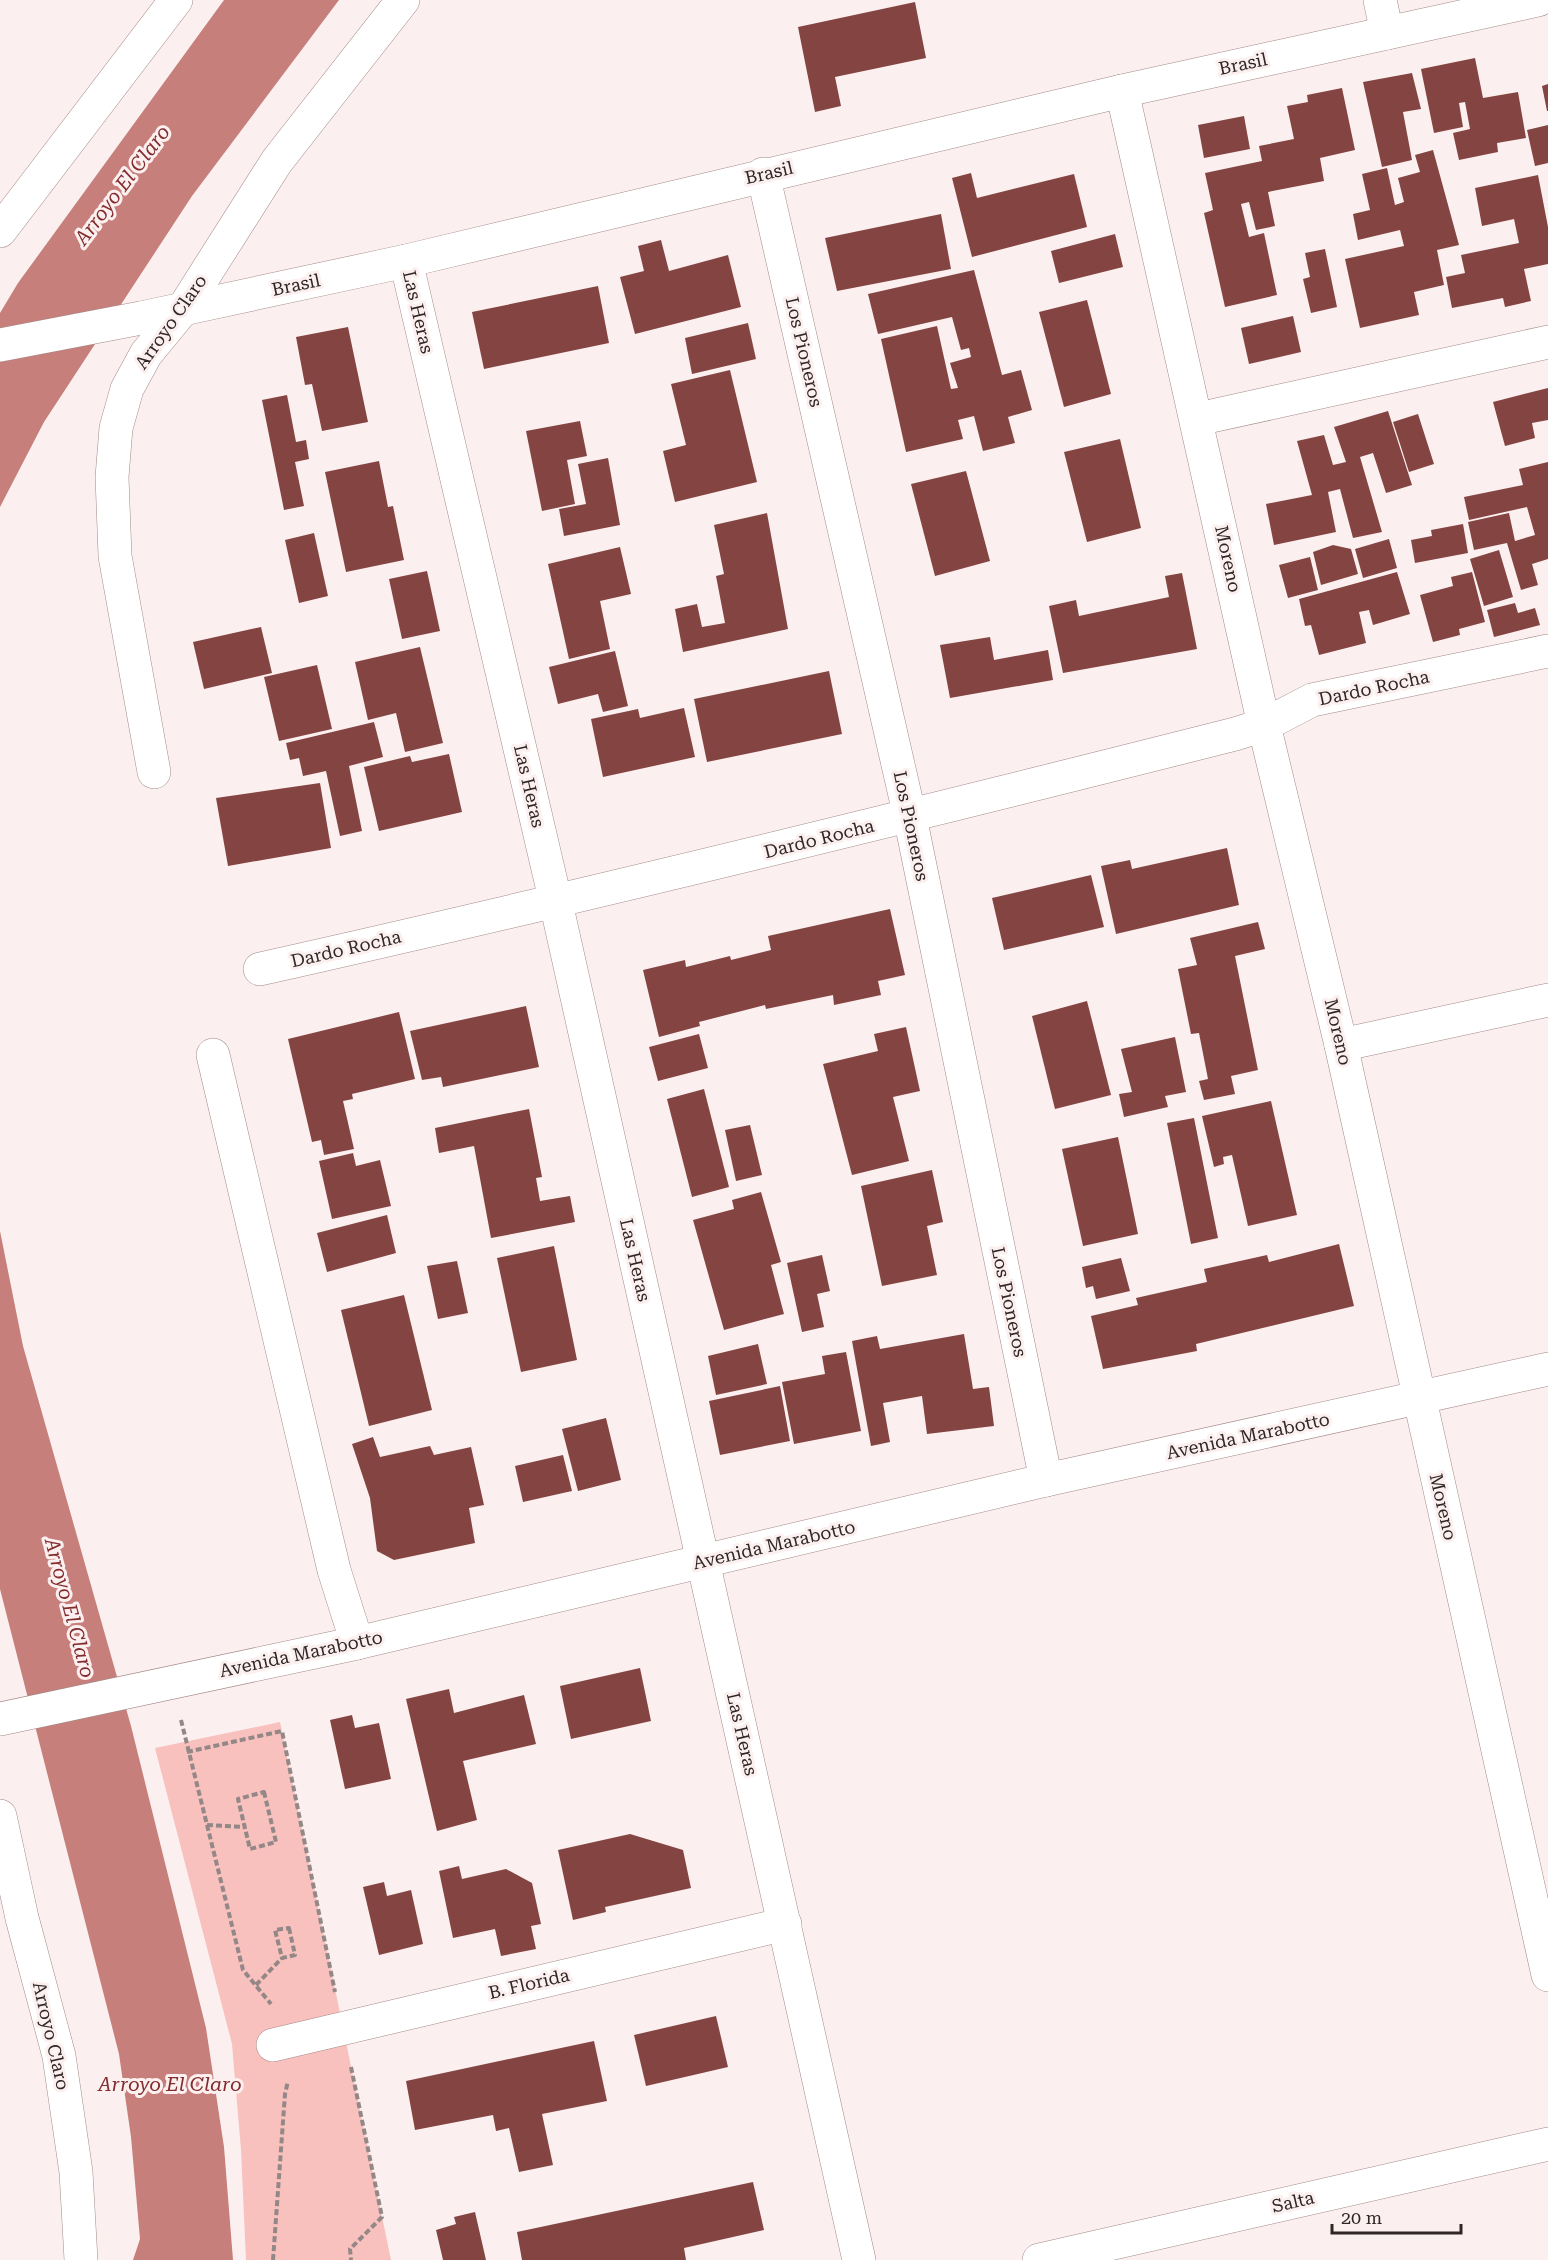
<svg xmlns="http://www.w3.org/2000/svg" width="1548" height="2260" viewBox="0 0 1548 2260" font-family="'Roboto Serif',serif">
<style>
.green{fill:#f8c1bd}
.water{fill:#c67f7b}
.building{fill:#844442}
.lines{fill:none;stroke-linecap:round;stroke-linejoin:round}
.minor-casing{stroke:#a38a88;stroke-width:34}
.path{stroke:#938887;stroke-width:4;stroke-dasharray:6 3;stroke-linecap:butt}
.minor{stroke:#fff;stroke-width:33}
.labels{text-anchor:middle;stroke-width:6;stroke-linejoin:round;paint-order:stroke}
.street-label{font-size:18px;fill:#302625;stroke:#fbf0ef}
.water-label{font-size:20px;font-style:italic;fill:#832c2e;stroke:#fbf0ef}
</style>
<rect width="100%" height="100%" fill="#fbf0ef"/>
<path class="green" d="M280,1722L391,2260H246L241,2150L232,2044L155,1748Z"/>
<g class="water">
<path d="M224,0H339L192,196L44,422L0,507V313L18,283Z"/>
<path d="M0,1231L23,1346L131,1726L206,2028L224,2147L233,2260H133L140,2239L131,2137L119,2054L0,1589Z"/>
</g>
<g class="building">
<path d="M915,2L926,58L835,77L841,106L815,112L798,27Z"/>
<path d="M1475,58L1483,98L1518,92L1526,138L1497,143L1498,152L1459,160L1453,133L1470,129L1465,102L1459,103L1463,127L1434,133L1421,69Z"/>
<path d="M1412,73L1421,109L1403,112L1412,160L1382,167L1363,82Z"/>
<path d="M1548,84V111H1547L1542,86Z"/>
<path d="M1342,88L1355,150L1320,158L1324,181L1268,192L1275,226L1256,230L1249,202L1241,204L1249,237L1264,233L1277,295L1225,307L1204,213L1213,210L1205,173L1262,161L1259,146L1294,139L1287,106L1308,102L1307,95Z"/>
<path d="M1244,116L1250,149L1204,158L1198,125Z"/>
<path d="M1548,125V163L1535,166L1527,130Z"/>
<path d="M1433,150L1459,245L1437,250L1444,285L1414,292L1419,315L1360,328L1345,259L1404,246L1400,230L1358,240L1353,214L1370,210L1362,174L1387,168L1395,205L1404,202L1398,178L1420,172L1415,155Z"/>
<path d="M971,173L977,198L1074,174L1087,227L972,257L952,178Z"/>
<path d="M1538,175L1548,227V264L1524,269L1531,301L1505,307L1503,298L1452,308L1446,277L1465,273L1461,255L1519,243L1514,219L1482,226L1475,188Z"/>
<path d="M941,214L951,269L837,291L825,238Z"/>
<path d="M1115,234L1123,267L1059,283L1051,251Z"/>
<path d="M661,240L669,271L728,255L741,307L635,334L620,277L644,271L638,246Z"/>
<path d="M1325,249L1337,307L1311,313L1303,279L1310,277L1305,253Z"/>
<path d="M974,270L1002,375L1021,370L1032,410L1008,417L1015,443L983,451L974,416L958,420L963,439L906,452L881,339L937,326L951,389L958,388L950,363L971,357L969,348L961,350L952,317L878,334L868,294Z"/>
<path d="M598,286L609,343L484,369L472,312Z"/>
<path d="M1087,300L1111,394L1064,407L1039,312Z"/>
<path d="M1293,316L1301,352L1249,364L1241,328Z"/>
<path d="M748,323L756,359L692,374L685,338Z"/>
<path d="M348,327L368,422L322,431L312,384L305,385L296,337Z"/>
<path d="M730,370L757,482L675,502L663,451L686,445L671,384Z"/>
<path d="M1548,388V420L1532,423L1535,438L1505,446L1493,402Z"/>
<path d="M287,395L296,442L306,440L309,459L295,462L304,506L284,510L262,400Z"/>
<path d="M1388,411L1412,485L1386,493L1373,453L1360,457L1382,532L1353,538L1340,489L1328,492L1336,532L1274,545L1266,504L1312,495L1297,441L1324,435L1333,465L1346,462L1334,427Z"/>
<path d="M1418,414L1434,464L1409,472L1393,422Z"/>
<path d="M580,421L587,456L567,460L575,504L542,511L526,431Z"/>
<path d="M1120,439L1141,528L1087,542L1064,452Z"/>
<path d="M608,458L620,525L564,536L559,509L586,504L578,464Z"/>
<path d="M379,461L388,507L393,506L404,560L346,572L325,472Z"/>
<path d="M1548,462V559L1532,564L1538,585L1521,590L1507,543L1474,550L1468,522L1509,513L1515,541L1535,535L1527,507L1469,520L1464,497L1523,485L1519,469Z"/>
<path d="M966,471L990,561L935,576L911,484Z"/>
<path d="M767,513L788,629L683,652L675,609L697,604L702,627L725,623L716,576L724,574L714,525Z"/>
<path d="M1463,524L1468,553L1415,563L1411,540L1432,536L1431,530Z"/>
<path d="M314,533L328,596L299,603L285,540Z"/>
<path d="M1389,539L1397,568L1363,578L1355,549Z"/>
<path d="M1333,545L1351,549L1358,574L1321,585L1313,552Z"/>
<path d="M620,547L631,594L600,601L610,649L569,659L548,564Z"/>
<path d="M1499,550L1513,597L1484,606L1470,559Z"/>
<path d="M1310,557L1318,590L1288,598L1279,565Z"/>
<path d="M427,571L440,631L402,639L389,579Z"/>
<path d="M1397,572L1410,614L1373,625L1369,610L1359,612L1366,643L1319,655L1311,625L1305,626L1299,599Z"/>
<path d="M1472,572L1485,622L1459,629L1460,635L1433,642L1420,595L1453,586L1451,577Z"/>
<path d="M1182,573L1197,649L1063,673L1049,606L1076,600L1079,616L1169,597L1165,576Z"/>
<path d="M1515,603L1518,613L1535,608L1540,625L1494,637L1487,610Z"/>
<path d="M261,627L272,673L204,689L193,642Z"/>
<path d="M990,637L994,660L1048,650L1053,680L950,698L940,645Z"/>
<path d="M420,647L443,743L405,752L396,713L368,720L355,662Z"/>
<path d="M615,651L628,706L603,712L598,694L558,704L549,667Z"/>
<path d="M317,665L332,729L279,741L264,677Z"/>
<path d="M829,671L842,734L707,762L694,699Z"/>
<path d="M684,708L695,757L603,777L591,719L638,709L640,718Z"/>
<path d="M374,722L383,757L349,766L362,831L340,836L326,771L303,776L299,758L290,760L286,743Z"/>
<path d="M449,754L462,812L379,831L364,767L410,756L412,762Z"/>
<path d="M320,783L331,848L228,866L216,798Z"/>
<path d="M1227,848L1239,905L1116,934L1101,866L1130,860L1132,869Z"/>
<path d="M1091,875L1104,927L1004,950L992,898Z"/>
<path d="M890,909L905,975L878,981L881,995L834,1005L833,995L766,1009L765,1005L699,1022L700,1026L659,1037L643,970L685,960L686,967L730,956L731,960L771,950L768,936Z"/>
<path d="M1258,922L1265,949L1235,956L1258,1070L1231,1076L1235,1094L1204,1100L1199,1081L1208,1079L1199,1033L1191,1034L1178,969L1197,965L1190,938Z"/>
<path d="M1087,1001L1111,1095L1055,1109L1032,1016Z"/>
<path d="M526,1006L539,1067L443,1087L441,1077L422,1080L410,1031Z"/>
<path d="M399,1012L415,1079L352,1094L353,1099L343,1101L354,1149L324,1155L321,1140L312,1142L288,1039Z"/>
<path d="M906,1027L920,1091L893,1097L909,1161L852,1175L823,1064L878,1051L874,1034Z"/>
<path d="M699,1034L708,1068L658,1081L649,1047Z"/>
<path d="M1175,1037L1186,1092L1165,1096L1168,1107L1124,1117L1119,1094L1132,1092L1121,1049Z"/>
<path d="M704,1089L729,1187L692,1197L667,1099Z"/>
<path d="M1271,1101L1297,1215L1248,1226L1232,1155L1223,1157L1224,1164L1214,1167L1202,1116Z"/>
<path d="M529,1109L542,1177L536,1178L540,1201L570,1196L575,1222L491,1238L474,1146L439,1153L435,1128Z"/>
<path d="M1194,1118L1218,1238L1191,1244L1167,1123Z"/>
<path d="M750,1125L762,1175L736,1181L725,1130Z"/>
<path d="M1118,1137L1138,1234L1083,1246L1062,1149Z"/>
<path d="M353,1153L356,1166L380,1160L391,1206L332,1219L319,1161Z"/>
<path d="M932,1170L943,1222L927,1226L937,1275L882,1286L861,1186Z"/>
<path d="M761,1192L781,1262L771,1265L784,1314L724,1330L693,1220L734,1209L732,1200Z"/>
<path d="M387,1215L396,1253L327,1272L317,1233Z"/>
<path d="M1339,1244L1354,1306L1196,1344L1197,1351L1103,1369L1091,1316L1138,1305L1136,1298L1207,1282L1204,1269L1267,1255L1269,1262Z"/>
<path d="M554,1246L577,1360L521,1372L497,1258Z"/>
<path d="M822,1255L830,1291L817,1294L824,1327L802,1332L787,1263Z"/>
<path d="M1121,1258L1130,1291L1096,1299L1093,1286L1086,1288L1082,1267Z"/>
<path d="M457,1261L468,1313L438,1319L427,1266Z"/>
<path d="M404,1295L432,1410L369,1426L341,1310Z"/>
<path d="M964,1334L973,1389L989,1387L994,1426L927,1434L922,1396L883,1403L890,1442L871,1446L852,1341L877,1336L880,1349Z"/>
<path d="M758,1344L767,1384L716,1395L708,1356Z"/>
<path d="M846,1352L861,1431L794,1444L782,1382L825,1374L822,1356Z"/>
<path d="M780,1386L790,1441L720,1455L709,1401Z"/>
<path d="M606,1418L621,1480L578,1491L562,1429Z"/>
<path d="M373,1437L380,1457L430,1446L434,1455L471,1447L484,1505L469,1508L475,1543L394,1560L377,1551L370,1498L352,1444Z"/>
<path d="M563,1455L572,1491L523,1502L515,1466Z"/>
<path d="M640,1668L651,1721L571,1739L560,1686Z"/>
<path d="M449,1689L454,1713L524,1695L536,1744L463,1761L477,1820L437,1831L406,1699Z"/>
<path d="M352,1715L355,1728L379,1723L391,1779L345,1789L330,1720Z"/>
<path d="M630,1834L683,1850L691,1888L605,1907L606,1912L573,1920L558,1850Z"/>
<path d="M459,1866L462,1879L506,1869L532,1883L541,1924L531,1926L536,1949L501,1956L495,1929L453,1938L439,1871Z"/>
<path d="M384,1882L387,1896L411,1890L423,1944L379,1955L363,1887Z"/>
<path d="M716,2016L728,2067L646,2086L634,2035Z"/>
<path d="M594,2041L607,2101L542,2114L553,2165L519,2172L509,2128L496,2131L493,2115L415,2130L406,2081Z"/>
<path d="M753,2182L764,2230L684,2248L686,2260H522L517,2232Z"/>
<path d="M475,2212L486,2260H443L436,2230L456,2224L454,2217Z"/>
</g>
<g class="lines">
<defs>
<g id="minor">
<path d="M1380,0L1387,33"/>
<path d="M1122,91L1264,725L1341,1045L1548,1975"/>
<path d="M763,174L910,817L1046,1480"/>
<path d="M0,231L176,0"/>
<path d="M406,261L556,903L859,2260"/>
<path d="M0,345L141,318L406,261L1122,91L1538,0"/>
<path d="M1198,419L1548,342"/>
<path d="M154,772L115,556L112,477L116,428L127,389L146,354L183,309L277,161L403,0"/>
<path d="M260,969C586,896 911,816 1235,734L1264,725L1312,700L1548,651"/>
<path d="M1341,1045L1548,1000"/>
<path d="M213,1055L334,1570L357,1643"/>
<path d="M0,1719L357,1643L1046,1480L1548,1369"/>
<path d="M0,1816L22,1918L59,2056L76,2172L81,2260"/>
<path d="M273,2045L785,1924"/>
<path d="M1039,2260L1548,2144"/>
</g>
</defs>
<use href="#minor" class="minor-casing"/>
<g class="path">
<path d="M181,1720L243,1970L271,2004"/>
<path d="M187,1752L282,1731L335,1992"/>
<path d="M264,1792L276,1842L250,1849L238,1799Z"/>
<path d="M207,1825L245,1827"/>
<path d="M289,1928L295,1955L282,1958L275,1930Z"/>
<path d="M256,1985L282,1958"/>
<path d="M351,2067L382,2217L350,2249L351,2260"/>
<path d="M273,2260L285,2094L288,2081"/>
</g>
<use href="#minor" class="minor"/>
</g>
<g class="labels">
<g class="street-label">
<text transform="translate(1243 64) rotate(-12)" y="6">Brasil</text>
<text transform="translate(769 173) rotate(-13)" y="6">Brasil</text>
<text transform="translate(296 285) rotate(-12)" y="6">Brasil</text>
<text transform="translate(418 312) rotate(77)" y="6">Las Heras</text>
<text transform="translate(171 322) rotate(-55)" y="6">Arroyo Claro</text>
<text transform="translate(804 352) rotate(77)" y="6">Los Pioneros</text>
<text transform="translate(1228 559) rotate(78)" y="6">Moreno</text>
<text transform="translate(1374 688) rotate(-12)" y="6">Dardo Rocha</text>
<text transform="translate(529 786) rotate(77)" y="6">Las Heras</text>
<text transform="translate(911 826) rotate(78)" y="6">Los Pioneros</text>
<text transform="translate(819 839) rotate(-14)" y="6">Dardo Rocha</text>
<text transform="translate(346 949) rotate(-13)" y="6">Dardo Rocha</text>
<text transform="translate(1338 1032) rotate(77)" y="6">Moreno</text>
<text transform="translate(635 1260) rotate(77)" y="6">Las Heras</text>
<text transform="translate(1009 1302) rotate(78)" y="6">Los Pioneros</text>
<text transform="translate(1248 1436) rotate(-12)" y="6">Avenida Marabotto</text>
<text transform="translate(1443 1507) rotate(77)" y="6">Moreno</text>
<text transform="translate(774 1545) rotate(-13)" y="6">Avenida Marabotto</text>
<text transform="translate(301 1654) rotate(-12)" y="6">Avenida Marabotto</text>
<text transform="translate(742 1734) rotate(77)" y="6">Las Heras</text>
<text transform="translate(529 1984) rotate(-13)" y="6">B. Florida</text>
<text transform="translate(51 2036) rotate(77)" y="6">Arroyo Claro</text>
<text transform="translate(1293 2202) rotate(-13)" y="6">Salta</text>
</g>
<g class="water-label">
<text transform="translate(122 185) rotate(-53)" y="7">Arroyo El Claro</text>
<text transform="translate(70 1608) rotate(75)" y="7">Arroyo El Claro</text>
<text x="170" y="2091">Arroyo El Claro</text>
</g>
</g>
<path d="M1332 2224v9h129v-9" fill="none" stroke="#302625" stroke-width="3"/>
<text x="1341" y="2224" font-size="18" fill="#302625" stroke="#fbf0ef" stroke-width="4.5" paint-order="stroke">20 m</text>
</svg>
